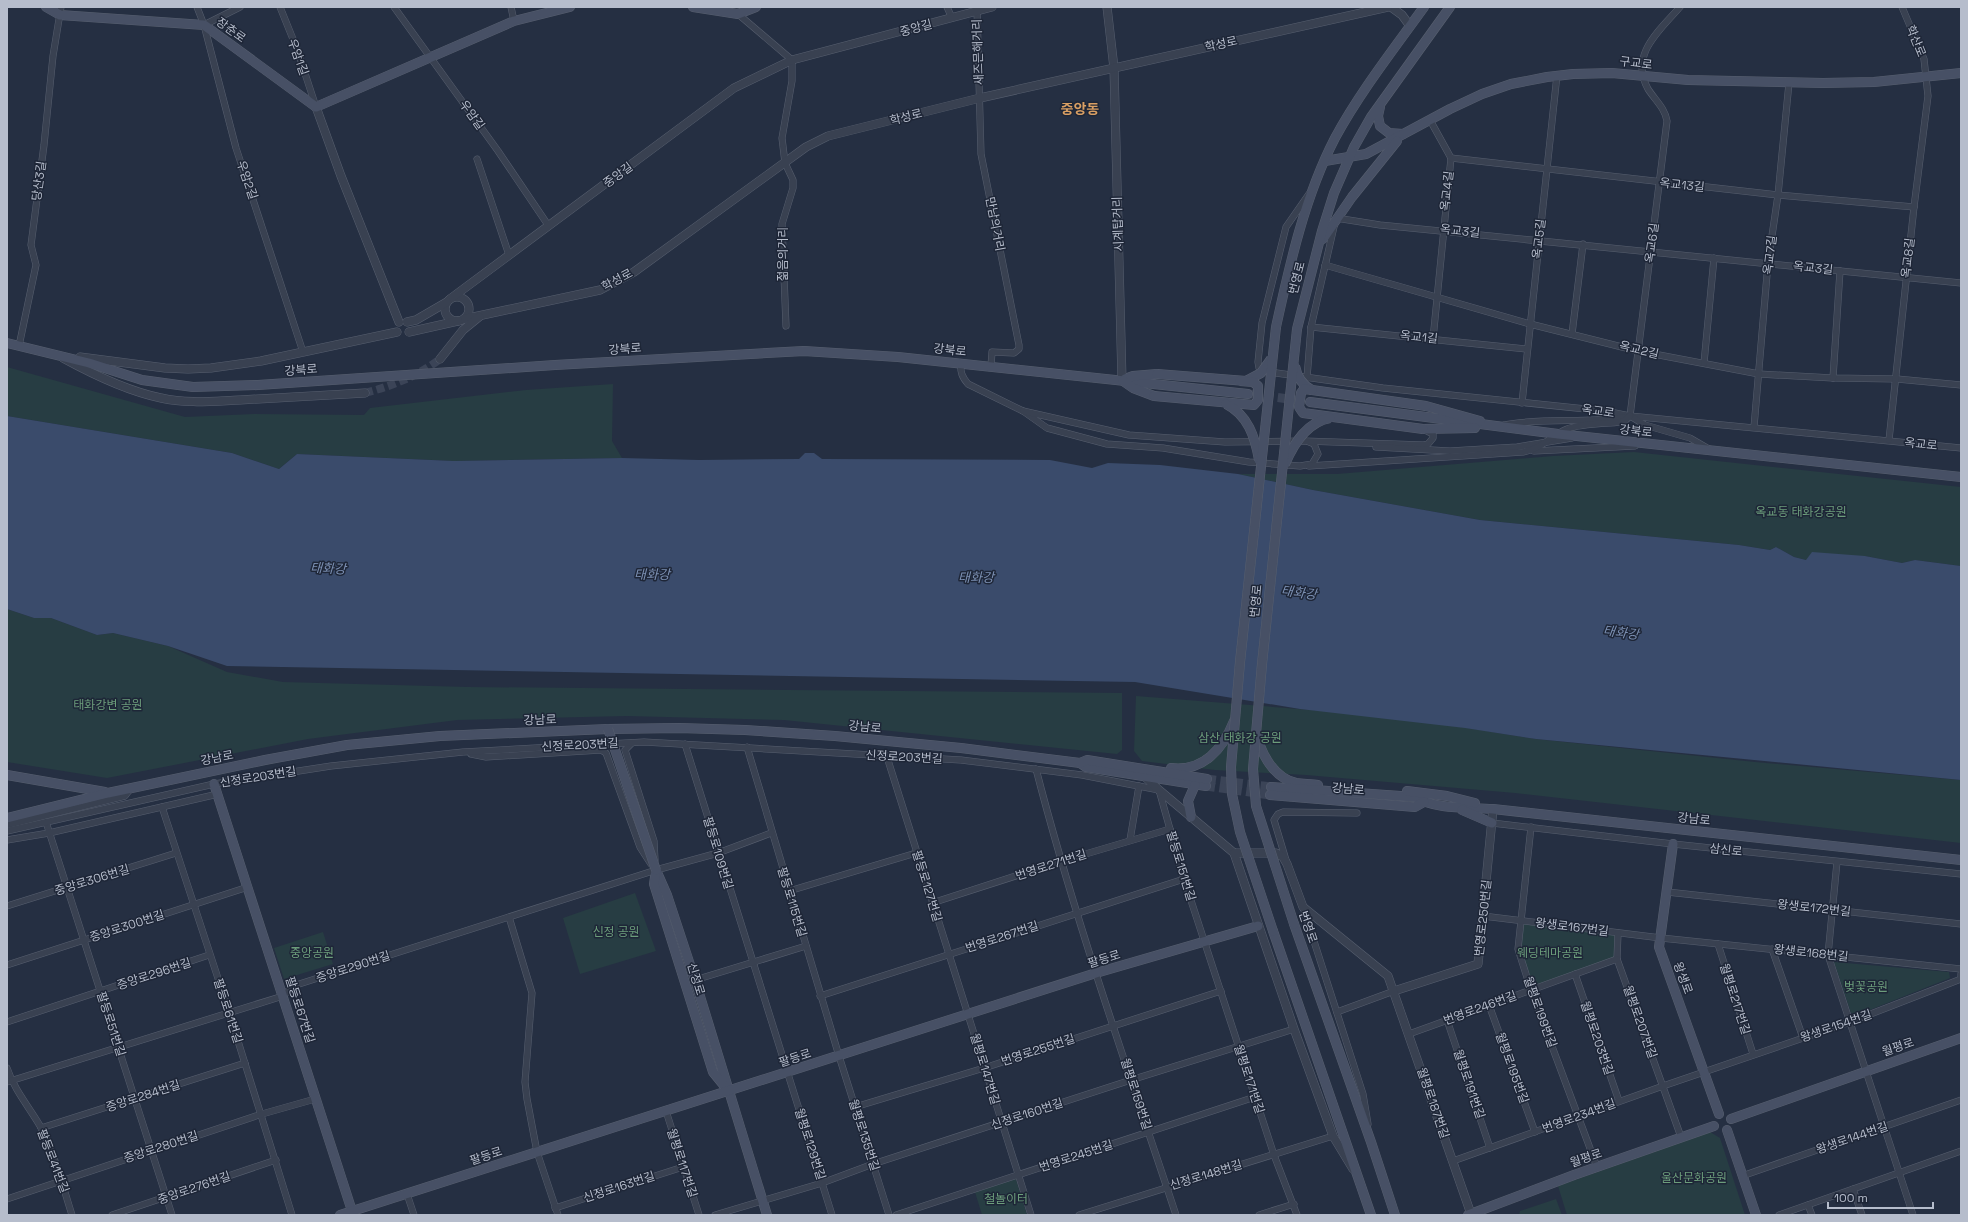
<svg xmlns="http://www.w3.org/2000/svg" width="1968" height="1222" viewBox="0 0 1968 1222" font-family="'Space Grotesk','Noto Sans KR',sans-serif">
<style>
.green{fill:#273d43}
.water{fill:#3a4b6b}
.lines{fill:none;stroke-linecap:round;stroke-linejoin:round}
.tertiary-tunnel{stroke:#3b4457;stroke-width:8;stroke-dasharray:8 4;stroke-linecap:butt}
.secondary-tunnel{stroke:#3b4457;stroke-width:9;stroke-dasharray:9 4.5;stroke-linecap:butt}
.minor-casing{stroke:#575f6f;stroke-width:7}
.tertiary-casing{stroke:#575f6f;stroke-width:9}
.secondary-casing{stroke:#575f6f;stroke-width:10}
.minor{stroke:#394151;stroke-width:6}
.tertiary{stroke:#394151;stroke-width:8}
.secondary{stroke:#475065;stroke-width:9}
.secondary-bridge-casing{stroke:#575f6f;stroke-width:10;stroke-linecap:butt}
.secondary-bridge{stroke:#475065;stroke-width:9}
.labels{text-anchor:middle;stroke-width:3;stroke-linejoin:round;paint-order:stroke}
.street-label{font-size:12px;fill:#b6bdcc;stroke:#1e2637}
.park-label{font-size:12px;fill:#6c9d7b;stroke:#1e2637}
.water-label{font-size:13px;font-style:italic;fill:#7c90b3;stroke:#1e2637}
.quarter-label{font-size:14px;font-weight:bold;fill:#d99f63;stroke:#1e2637}
</style>
<rect width="100%" height="100%" fill="#252f42"/>
<g class="green">
<path d="M7,367L185,417L254,414L364,415L370,408L526,390L613,384L612,441L622,458L454,461L297,454L279,469L232,453L7,416Z"/>
<path d="M1634,452L1961,487V566L1915,560L1902,563L1865,556L1806,560L1794,557L1776,547L1770,550L1739,545L1480,520L1313,490L1238,474H1337L1553,456Z"/>
<path d="M7,609L34,618H51L97,635L113,633L168,646L227,672L283,682L468,687L1122,693V750L1117,754L784,720L627,716L457,720L308,739L107,778L7,762Z"/>
<path d="M1136,696L1400,717L1536,739L1755,762L1961,780V843L1515,793L1306,775L1215,770L1142,761L1134,751Z"/>
<path d="M635,893L656,951L580,974L563,918Z"/>
<path d="M1521,921L1618,933L1617,959L1531,990L1518,949Z"/>
<path d="M323,932L333,964L284,979L274,948Z"/>
<path d="M1834,962L1949,972L1950,978L1857,1015L1851,1013Z"/>
<path d="M1710,1132L1720,1138L1745,1215H1567L1558,1186Z"/>
<path d="M1016,1179L1027,1215H982L975,1192Z"/>
<path d="M1556,1199L1562,1215H1519L1520,1211Z"/>
</g>
<path class="water" d="M7,416L232,453L279,469L297,454L454,461L622,458L699,460L799,459L805,453H814L822,459L1050,460L1092,468L1108,463L1160,465L1238,474L1313,490L1480,520L1739,545L1770,550L1776,547L1794,557L1806,560L1812,552L1865,556L1902,563L1915,560L1961,566V780L1536,739L1465,728L1300,709L1135,682L227,666L168,646L113,633L97,635L51,618H34L7,609Z"/>
<g class="lines">
<path class="tertiary-tunnel" d="M365,393C392,386 418,376 440,359"/>
<g class="secondary-tunnel">
<path d="M1251,394L1296,400"/>
<path d="M1207,779L1271,787"/>
<path d="M1206,786L1270,795"/>
</g>
<defs>
<g id="minor">
<path d="M197,7L204,25L236,148L303,352"/>
<path d="M280,7L297,49L316,107"/>
<path d="M394,7L498,151L548,225"/>
<path d="M511,7L514,21"/>
<path d="M947,7L952,18"/>
<path d="M977,9L981,154L1019,345V349L1014,353L992,352L991,366"/>
<path d="M738,14L792,60V81L782,138L785,163L793,180V188L782,224L786,326"/>
<path d="M204,25L240,7"/>
<path d="M1430,120L1451,158L1433,339"/>
<path d="M1451,158L1778,195L1914,207"/>
<path d="M477,159L509,255"/>
<path d="M1309,194L1286,227L1262,323L1258,362L1259,368L1262,371L1383,388L1605,411L1630,416L1961,448"/>
<path d="M1325,265L1530,324L1638,351L1759,374L1833,378L1897,379L1961,385"/>
<path d="M1311,327L1527,349"/>
<path d="M1572,334L1583,244"/>
<path d="M19,346L36,265L31,245L44,145L53,56L61,7"/>
<path d="M961,363C960,372 962,377 968,384L1023,411L1047,428L1107,444L1163,448L1249,462L1300,466L1312,464L1318,454L1314,444L1309,442"/>
<path d="M1704,363L1714,258"/>
<path d="M1307,378L1311,327L1336,218L1380,225L1961,283"/>
<path d="M1833,378L1840,271"/>
<path d="M1522,403L1557,75"/>
<path d="M1023,411L1129,435L1225,442L1304,441L1424,445L1428,444L1433,438V434L1425,430"/>
<path d="M1630,416L1667,121C1665,108 1655,100 1648,89C1629,55 1659,31 1680,7"/>
<path d="M1630,416L1645,425L1690,438L1709,449"/>
<path d="M1504,425C1545,417 1586,424 1626,417"/>
<path d="M1754,427L1768,263L1778,195L1789,83"/>
<path d="M1889,440L1914,207L1928,96L1924,59L1902,7"/>
<path d="M1376,447L1450,451L1517,447L1572,438"/>
<path d="M1534,451L1635,446"/>
<path d="M1309,466L1523,452C1542,449 1550,436 1567,429C1583,423 1604,424 1621,422L1626,420L1630,416"/>
<path d="M632,743L625,750L654,841L655,860"/>
<path d="M685,744L832,1215"/>
<path d="M747,747L839,1056L889,1215"/>
<path d="M471,754L486,757L601,750L606,753L640,847L651,864"/>
<path d="M887,757L1031,1215"/>
<path d="M1036,769C1075,920 1127,1067 1176,1215"/>
<path d="M162,807L229,1012L292,1215"/>
<path d="M46,822L172,1215"/>
<path d="M1492,823L1673,844L1961,874"/>
<path d="M7,825L125,796L131,788"/>
<path d="M1531,827L1518,949L1531,990L1597,1167"/>
<path d="M7,831L214,784L331,766L463,752L644,742L961,760L1082,775L1159,790L1184,879L1274,1155L1297,1215"/>
<path d="M7,840L49,833L218,794"/>
<path d="M1130,840L1139,786"/>
<path d="M1286,860L1274,820L1278,814L1283,812L1357,813"/>
<path d="M1837,862L1828,955L1913,1215"/>
<path d="M789,891L916,853"/>
<path d="M1667,892L1961,924"/>
<path d="M932,903L1062,861L1170,829"/>
<path d="M7,906L176,853"/>
<path d="M1303,907L1363,1094L1368,1124"/>
<path d="M1483,916L1661,938L1961,969"/>
<path d="M509,917L532,993L525,1082L527,1099L537,1152L558,1215"/>
<path d="M1618,933L1617,959L1681,1137"/>
<path d="M1718,944L1753,1054"/>
<path d="M1772,949L1803,1038"/>
<path d="M7,965L248,887"/>
<path d="M1575,974L1619,1101"/>
<path d="M695,980L806,946"/>
<path d="M820,996L1184,879"/>
<path d="M1489,1005L1535,1132"/>
<path d="M1337,1012L1394,991"/>
<path d="M1447,1020L1490,1148"/>
<path d="M7,1022L209,955"/>
<path d="M1409,1034L1617,959"/>
<path d="M7,1068C15,1092 31,1109 43,1131C56,1158 63,1187 72,1215"/>
<path d="M7,1082L283,996L293,986L656,870L718,853L771,833"/>
<path d="M855,1107L984,1068L1221,991"/>
<path d="M666,1111L699,1215"/>
<path d="M41,1128L245,1063"/>
<path d="M1453,1161L1663,1086L1850,1022L1961,979V974"/>
<path d="M1742,1176L1961,1100"/>
<path d="M1853,1189L1862,1215"/>
<path d="M407,1194L414,1215"/>
<path d="M7,1199L262,1114L315,1099"/>
<path d="M1808,1205L1812,1215"/>
<path d="M555,1208L683,1167"/>
<path d="M112,1215L276,1160"/>
<path d="M715,1215L822,1183L873,1164L1131,1080L1294,1029"/>
<path d="M896,1215L1255,1097"/>
<path d="M1079,1215L1333,1136"/>
<path d="M1259,1215L1294,1204"/>
<path d="M1779,1215L1961,1151"/>
</g>
<g id="tertiary">
<path d="M1107,7L1114,68L1122,380"/>
<path d="M1391,7L1402,15L1410,26"/>
<path d="M316,107L341,176L399,322"/>
<circle cx="457" cy="309" r="12"/>
<path d="M450,299L734,88L792,60L992,7"/>
<path d="M464,319L600,290L634,272L806,147L828,136L980,98L1388,7"/>
<path d="M407,322L416,320L447,302"/>
<path d="M409,332L458,321"/>
<path d="M80,357L165,368L188,369L211,368L261,361L397,332"/>
<path d="M63,358C94,375 127,391 161,398C187,404 214,401 240,400C282,398 323,395 365,393"/>
<path d="M440,359L463,330L479,317"/>
<path d="M1142,774L1159,790L1234,853"/>
<path d="M1394,991L1478,964L1493,809"/>
<path d="M1353,1169L1333,1136L1294,1029L1234,853H1276L1283,857L1287,864L1303,907L1388,976L1471,1214"/>
</g>
<g id="secondary">
<path d="M46,7L60,15L204,25L316,107L514,21L570,7"/>
<path d="M693,7L738,14L756,7"/>
<path d="M1380,107L1378,116L1380,126L1389,133L1403,134"/>
<path d="M1325,161L1366,154L1450,109L1482,94L1511,84L1547,77L1573,74L1612,73L1688,80L1823,83L1874,82L1961,73"/>
<path d="M1323,239L1352,197L1397,141"/>
<path d="M1276,327C1290,263 1305,196 1335,138C1360,92 1393,50 1424,7"/>
<path d="M1297,329L1322,231L1334,193L1354,147L1371,117L1450,7"/>
<path d="M7,343L89,363L142,380L193,387L258,385L555,365L804,351L898,357L1248,394"/>
<path d="M1125,379L1133,376L1157,374"/>
<path d="M1123,381L1133,388L1154,396"/>
<path d="M1310,402L1558,434L1961,477"/>
<path d="M1426,406L1480,421"/>
<path d="M1423,429L1475,428"/>
<path d="M1257,733C1260,753 1274,778 1296,783C1303,784 1311,784 1318,785"/>
<path d="M1080,763L1086,767L1206,786"/>
<path d="M1171,768C1203,772 1223,749 1234,721"/>
<path d="M7,775L105,792"/>
<path d="M214,784L352,1211"/>
<path d="M1271,787L1415,797C1436,810 1469,807 1493,809L1961,860"/>
<path d="M1407,791L1447,796L1475,803"/>
<path d="M1270,795L1415,807L1424,802"/>
<path d="M1462,810L1492,823"/>
<path d="M1191,817L1188,801L1195,785"/>
<path d="M7,818L108,793L265,760L347,745L440,736L608,729L679,728L745,730L835,736L961,748L1080,763L1087,760L1207,779"/>
<path d="M1673,844L1659,947L1719,1114"/>
<path d="M656,870L667,895L695,980L767,1215"/>
<path d="M656,870L654,884L713,1072L726,1088"/>
<path d="M1294,924L1371,1142L1395,1215"/>
<path d="M1273,931L1371,1215"/>
<path d="M1731,1119L1961,1038"/>
<path d="M1727,1130L1756,1215"/>
<path d="M340,1215L1096,973L1258,926"/>
<path d="M1468,1215L1574,1175L1714,1126"/>
</g>
</defs>
<use href="#minor" class="minor-casing"/>
<use href="#tertiary" class="tertiary-casing"/>
<use href="#secondary" class="secondary-casing"/>
<use href="#minor" class="minor"/>
<use href="#tertiary" class="tertiary"/>
<use href="#secondary" class="secondary"/>
<defs>
<g id="secondary-bridge">
<path d="M1295,366C1297,377 1302,385 1312,390L1426,406"/>
<path d="M1157,374L1246,381L1261,373L1271,359"/>
<path d="M1312,390L1304,389L1301,393L1299,407L1303,413L1423,429"/>
<path d="M1154,396L1254,405L1258,400V386L1253,382L1240,381"/>
<path d="M1226,404C1248,415 1255,437 1259,460"/>
<path d="M1285,464C1294,443 1307,422 1330,418"/>
<path d="M608,729L656,870"/>
<path d="M1294,924L1256,806L1253,769L1262,664L1297,329"/>
<path d="M1273,931L1240,832L1232,794L1231,767L1240,662L1276,327"/>
</g>
</defs>
<use href="#secondary-bridge" class="secondary-bridge-casing"/>
<use href="#secondary-bridge" class="secondary-bridge"/>
</g>
<g class="labels">
<g class="street-label">
<text transform="translate(916 28) rotate(-15)" y="4">중앙길</text>
<text transform="translate(231 30) rotate(36)" y="4">장춘로</text>
<text transform="translate(1916 41) rotate(68)" y="4">학산로</text>
<text transform="translate(1221 44) rotate(-13)" y="4">학성로</text>
<text transform="translate(978 52) rotate(-92)" y="4">새즈믄해거리</text>
<text transform="translate(298 57) rotate(70)" y="4">우암1길</text>
<text transform="translate(1636 63) rotate(7)" y="4">구교로</text>
<text transform="translate(472 115) rotate(54)" y="4">우암길</text>
<text transform="translate(906 117) rotate(-14)" y="4">학성로</text>
<text transform="translate(618 175) rotate(-36)" y="4">중앙길</text>
<text transform="translate(247 180) rotate(71)" y="4">우암2길</text>
<text transform="translate(39 181) rotate(-82)" y="4">당산3길</text>
<text transform="translate(1682 185) rotate(6)" y="4">옥교13길</text>
<text transform="translate(1447 191) rotate(-84)" y="4">옥교4길</text>
<text transform="translate(995 224) rotate(79)" y="4">만남의거리</text>
<text transform="translate(1118 224) rotate(-92)" y="4">시계탑거리</text>
<text transform="translate(1460 231) rotate(6)" y="4">옥교3길</text>
<text transform="translate(1539 239) rotate(-84)" y="4">옥교5길</text>
<text transform="translate(1652 243) rotate(-83)" y="4">옥교6길</text>
<text transform="translate(783 254) rotate(-90)" y="4">젊음의거리</text>
<text transform="translate(1770 255) rotate(-83)" y="4">옥교7길</text>
<text transform="translate(1908 258) rotate(-84)" y="4">옥교8길</text>
<text transform="translate(1813 268) rotate(6)" y="4">옥교3길</text>
<text transform="translate(1297 278) rotate(-76)" y="4">번영로</text>
<text transform="translate(617 280) rotate(-28)" y="4">학성로</text>
<text transform="translate(1419 337) rotate(6)" y="4">옥교1길</text>
<text transform="translate(625 349) rotate(-4)" y="4">강북로</text>
<text transform="translate(950 350) rotate(6)" y="4">강북로</text>
<text transform="translate(1639 350) rotate(13)" y="4">옥교2길</text>
<text transform="translate(301 370) rotate(-4)" y="4">강북로</text>
<text transform="translate(1598 411) rotate(8)" y="4">옥교로</text>
<text transform="translate(1636 431) rotate(6)" y="4">강북로</text>
<text transform="translate(1921 444) rotate(6)" y="4">옥교로</text>
<text transform="translate(1256 601) rotate(-84)" y="4">번영로</text>
<text transform="translate(540 720) rotate(-2)" y="4">강남로</text>
<text transform="translate(865 727) rotate(6)" y="4">강남로</text>
<text transform="translate(580 745) rotate(-3)" y="4">신정로203번길</text>
<text transform="translate(904 757) rotate(3)" y="4">신정로203번길</text>
<text transform="translate(217 758) rotate(-11)" y="4">강남로</text>
<text transform="translate(258 777) rotate(-9)" y="4">신정로203번길</text>
<text transform="translate(1348 789) rotate(5)" y="4">강남로</text>
<text transform="translate(1694 819) rotate(6)" y="4">강남로</text>
<text transform="translate(1726 850) rotate(6)" y="4">삼신로</text>
<text transform="translate(718 853) rotate(73)" y="4">팔등로109번길</text>
<text transform="translate(1051 865) rotate(-18)" y="4">번영로271번길</text>
<text transform="translate(1181 866) rotate(73)" y="4">팔등로151번길</text>
<text transform="translate(92 880) rotate(-17)" y="4">중앙로306번길</text>
<text transform="translate(927 886) rotate(73)" y="4">팔등로127번길</text>
<text transform="translate(792 902) rotate(73)" y="4">팔등로115번길</text>
<text transform="translate(1814 908) rotate(6)" y="4">왕생로172번길</text>
<text transform="translate(1483 918) rotate(-84)" y="4">번영로250번길</text>
<text transform="translate(127 926) rotate(-18)" y="4">중앙로300번길</text>
<text transform="translate(1308 927) rotate(71)" y="4">번영로</text>
<text transform="translate(1572 927) rotate(7)" y="4">왕생로167번길</text>
<text transform="translate(1002 937) rotate(-18)" y="4">번영로267번길</text>
<text transform="translate(1811 953) rotate(6)" y="4">왕생로168번길</text>
<text transform="translate(1104 959) rotate(-17)" y="4">팔등로</text>
<text transform="translate(353 967) rotate(-18)" y="4">중앙로290번길</text>
<text transform="translate(154 974) rotate(-18)" y="4">중앙로296번길</text>
<text transform="translate(1683 978) rotate(70)" y="4">왕생로</text>
<text transform="translate(696 979) rotate(73)" y="4">신정로</text>
<text transform="translate(1735 999) rotate(72)" y="4">월평로217번길</text>
<text transform="translate(1480 1008) rotate(-20)" y="4">번영로246번길</text>
<text transform="translate(300 1010) rotate(72)" y="4">팔등로67번길</text>
<text transform="translate(228 1011) rotate(72)" y="4">팔등로61번길</text>
<text transform="translate(1540 1012) rotate(70)" y="4">월평로199번길</text>
<text transform="translate(1640 1022) rotate(70)" y="4">월평로207번길</text>
<text transform="translate(111 1024) rotate(72)" y="4">팔등로51번길</text>
<text transform="translate(1836 1026) rotate(-19)" y="4">왕생로154번길</text>
<text transform="translate(1597 1038) rotate(71)" y="4">월평로203번길</text>
<text transform="translate(1898 1047) rotate(-19)" y="4">월평로</text>
<text transform="translate(1038 1050) rotate(-18)" y="4">번영로255번길</text>
<text transform="translate(795 1058) rotate(-18)" y="4">팔등로</text>
<text transform="translate(1512 1068) rotate(70)" y="4">월평로195번길</text>
<text transform="translate(985 1069) rotate(73)" y="4">월평로147번길</text>
<text transform="translate(1249 1079) rotate(72)" y="4">월평로171번길</text>
<text transform="translate(1469 1084) rotate(71)" y="4">월평로191번길</text>
<text transform="translate(1136 1094) rotate(72)" y="4">월평로159번길</text>
<text transform="translate(143 1096) rotate(-18)" y="4">중앙로284번길</text>
<text transform="translate(1433 1103) rotate(71)" y="4">월평로187번길</text>
<text transform="translate(1027 1114) rotate(-18)" y="4">신정로160번길</text>
<text transform="translate(1579 1116) rotate(-20)" y="4">번영로234번길</text>
<text transform="translate(864 1135) rotate(72)" y="4">월평로135번길</text>
<text transform="translate(1852 1138) rotate(-19)" y="4">왕생로144번길</text>
<text transform="translate(810 1144) rotate(72)" y="4">월평로129번길</text>
<text transform="translate(161 1147) rotate(-18)" y="4">중앙로280번길</text>
<text transform="translate(486 1156) rotate(-18)" y="4">팔등로</text>
<text transform="translate(1076 1156) rotate(-18)" y="4">번영로245번길</text>
<text transform="translate(1586 1158) rotate(-19)" y="4">월평로</text>
<text transform="translate(53 1161) rotate(69)" y="4">팔등로41번길</text>
<text transform="translate(682 1163) rotate(72)" y="4">월평로117번길</text>
<text transform="translate(1206 1175) rotate(-17)" y="4">신정로148번길</text>
<text transform="translate(619 1187) rotate(-18)" y="4">신정로163번길</text>
<text transform="translate(194 1188) rotate(-19)" y="4">중앙로276번길</text>
</g>
<g class="park-label">
<text x="1801" y="516">옥교동 태화강공원</text>
<text x="108" y="709">태화강변 공원</text>
<text x="1240" y="742">삼산 태화강 공원</text>
<text x="616" y="936">신정 공원</text>
<text x="312" y="957">중앙공원</text>
<text x="1550" y="957">웨딩테마공원</text>
<text x="1866" y="991">벚꽃공원</text>
<text x="1694" y="1182">울산문화공원</text>
<text x="1006" y="1203">철놀이터</text>
</g>
<g class="water-label">
<text transform="translate(328 568) rotate(2)" y="5">태화강</text>
<text x="652" y="579">태화강</text>
<text x="976" y="582">태화강</text>
<text transform="translate(1299 592) rotate(7)" y="5">태화강</text>
<text transform="translate(1621 632) rotate(7)" y="5">태화강</text>
</g>
<g class="quarter-label">
<text x="1080" y="114">중앙동</text>
</g>
</g>
<rect width="1968" height="1222" fill="none" stroke="#b6bdcc" stroke-width="16"/>
<path d="M1828 1202v6h105v-6" fill="none" stroke="#b6bdcc" stroke-width="2"/>
<text x="1834" y="1202" font-size="12" fill="#b6bdcc" stroke="#1e2637" stroke-width="3" paint-order="stroke">100 m</text>
</svg>
